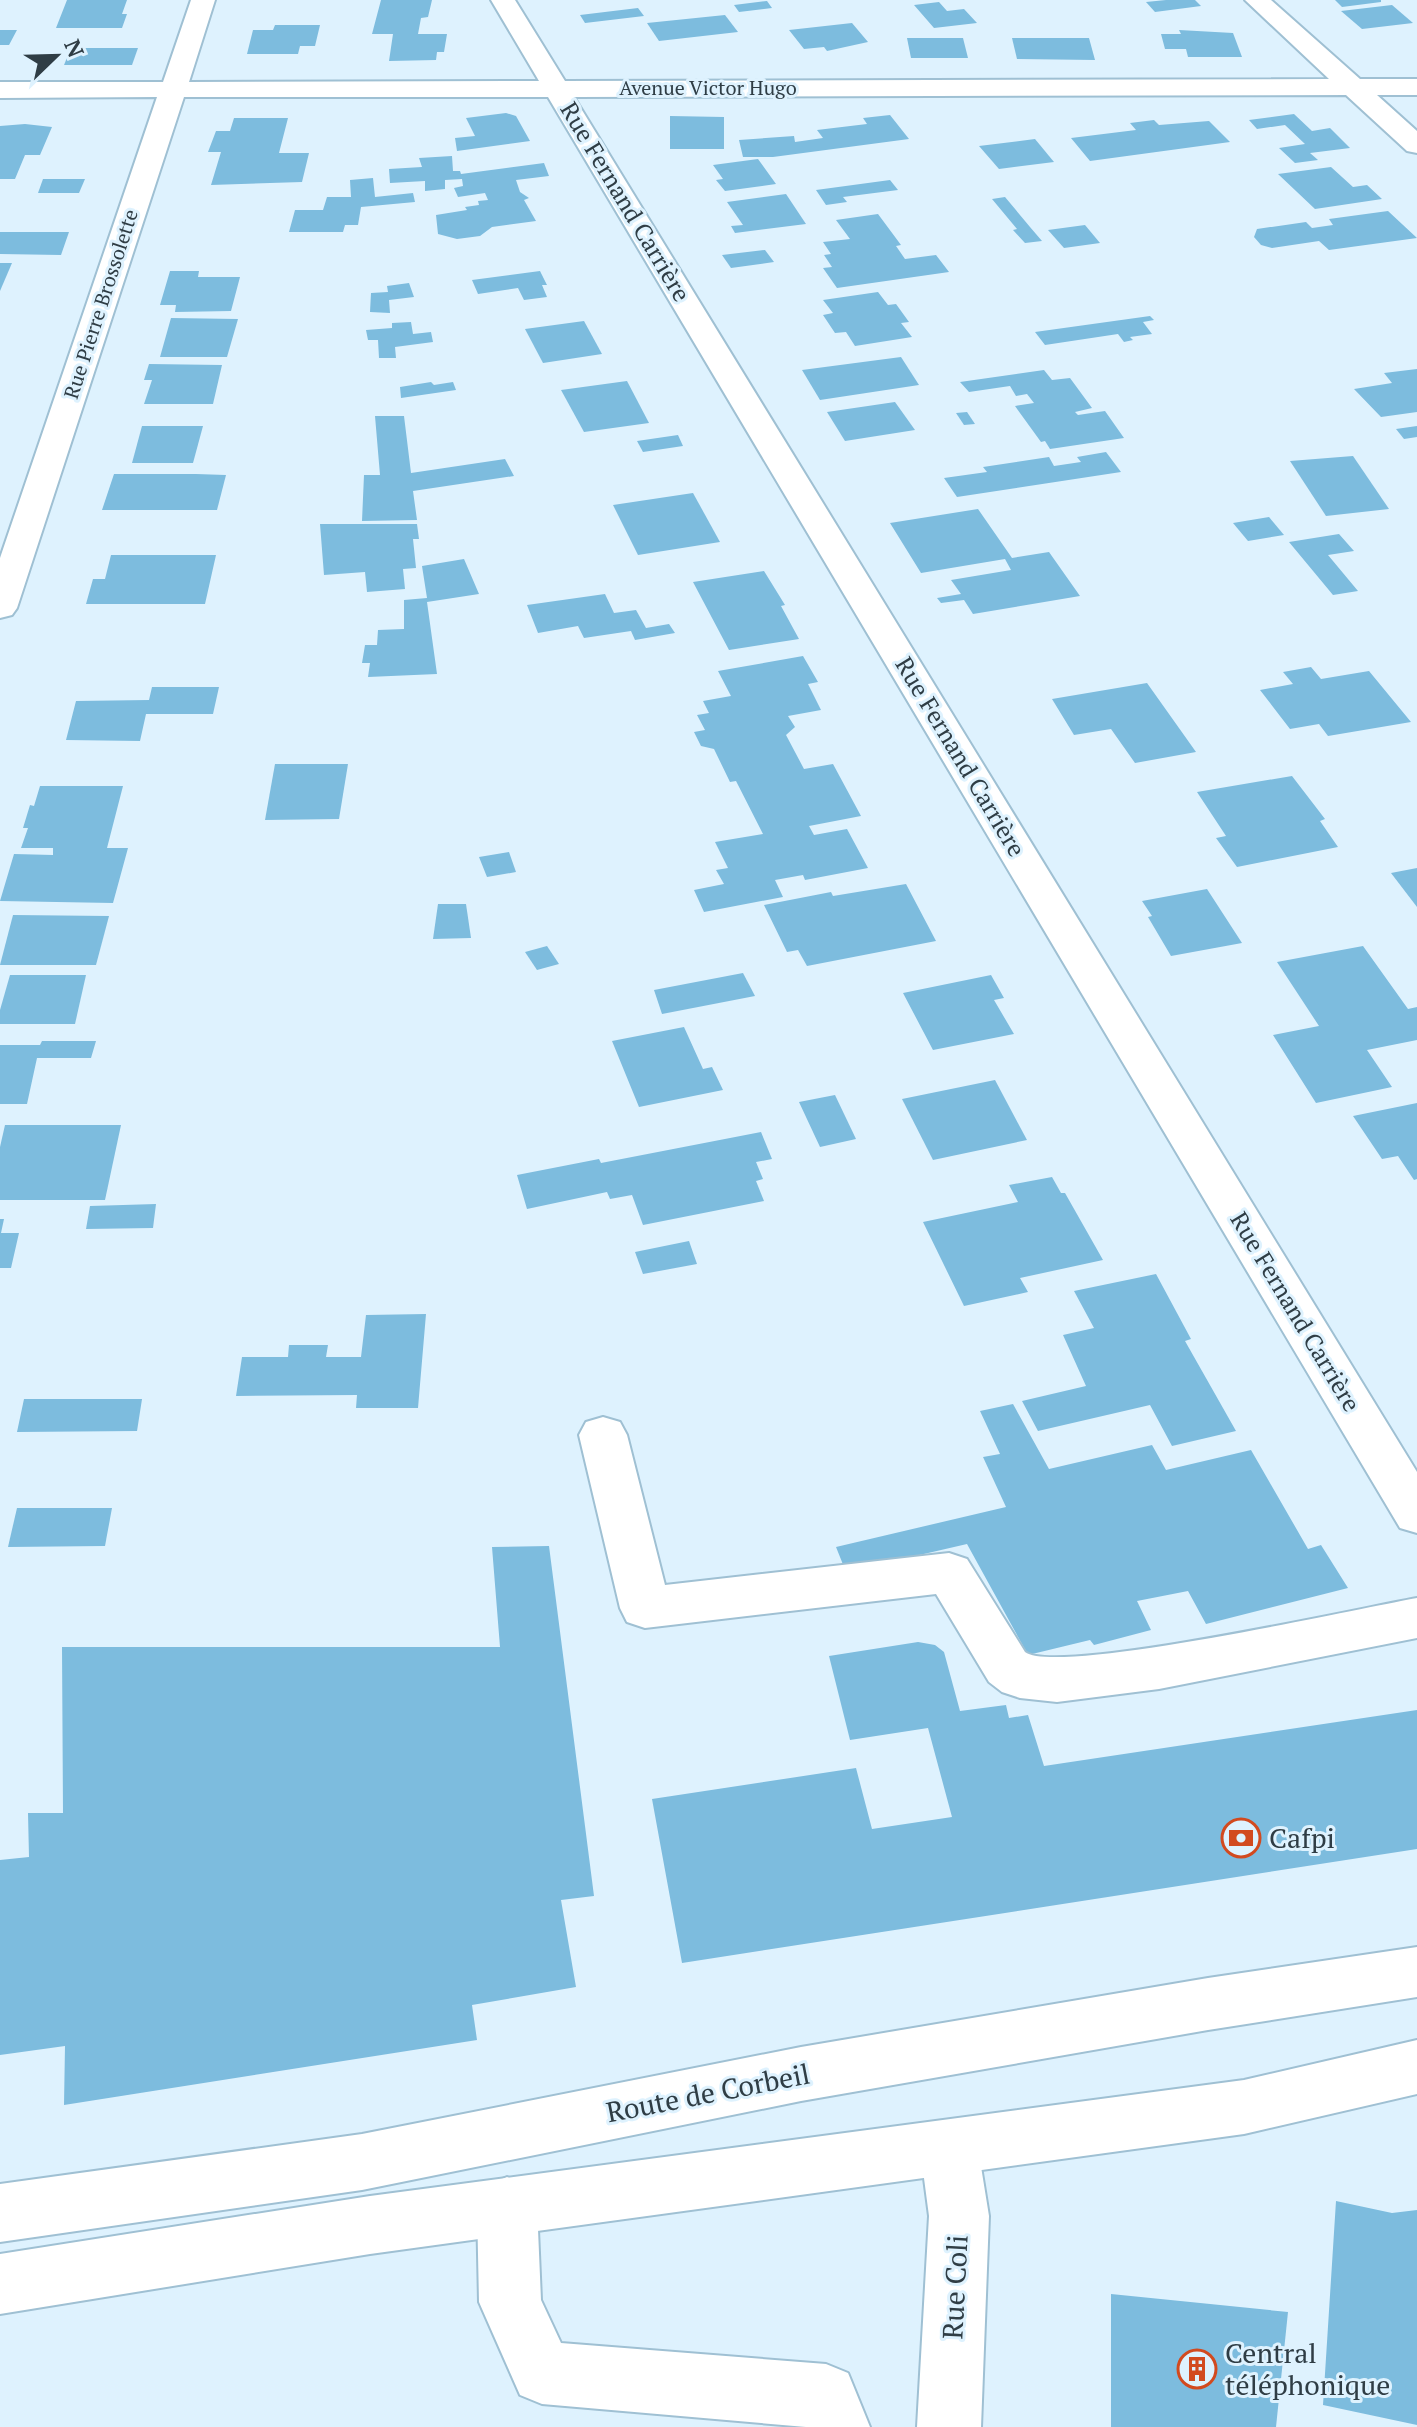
<svg xmlns="http://www.w3.org/2000/svg" width="1417" height="2427" viewBox="0 0 1417 2427" font-family="'PT Serif',serif">
<style>
.building{fill:#7dbcde}
.lines{fill:none;stroke-linecap:round;stroke-linejoin:round}
.lane-casing{stroke:#9fc0d3;stroke-width:4}
.street-casing{stroke:#9fc0d3;stroke-width:4}
.secondary-casing{stroke:#9fc0d3;stroke-width:4}
.lane{fill:#fff;fill-rule:evenodd}
.street{fill:#fff;fill-rule:evenodd}
.secondary{fill:#fff;fill-rule:evenodd}
.labels{text-anchor:middle;stroke-width:6;stroke-linejoin:round;paint-order:stroke}
.far-street-label{font-size:20px;fill:#2f3d45;stroke:#def2fe}
.street-label{font-size:24px;fill:#2f3d45;stroke:#def2fe}
.near-poi-label{font-size:28px;fill:#2f3d45;stroke:#def2fe;text-anchor:start}
.near-street-label{font-size:28px;fill:#2f3d45;stroke:#def2fe}
</style>
<rect width="100%" height="100%" fill="#def2fe"/>
<g class="building">
<path d="M67,0H127L122,14H127L122,28H56Z"/>
<path d="M381,0H432L428,17L421,18L418,34H447L444,52H437L436,60L389,61L393,34H372Z"/>
<path d="M1166,0H1195L1201,6L1155,12L1146,2Z"/>
<path d="M1335,0H1381V2L1342,7Z"/>
<path d="M767,1L772,8L739,12L734,5Z"/>
<path d="M939,2L947,11L964,9L977,23L934,28L914,5Z"/>
<path d="M1392,5L1413,23L1362,29L1341,11Z"/>
<path d="M638,8L644,16L585,23L580,15Z"/>
<path d="M725,15L738,32L659,41L647,23Z"/>
<path d="M852,23L868,42L827,51L824,47L804,49L789,30Z"/>
<path d="M275,25H320L315,46H300L298,54H247L253,30H273Z"/>
<path d="M0,30H17L9,45H0Z"/>
<path d="M1179,30L1233,33L1242,57H1188L1186,49H1165L1161,34H1181Z"/>
<path d="M907,38H963L968,58H911Z"/>
<path d="M1012,38H1089L1095,60L1017,59Z"/>
<path d="M71,48H138L132,65H64Z"/>
<path d="M506,113L516,116L530,141L457,151L455,138L475,136L466,118Z"/>
<path d="M1294,114L1312,131L1330,128L1350,148L1310,153L1318,160L1295,163L1279,148L1305,144L1285,125L1257,129L1249,120Z"/>
<path d="M890,115L909,139L773,157H743L739,140L794,136L795,142L823,138L817,130L867,124L863,118Z"/>
<path d="M670,116L724,117V149H670Z"/>
<path d="M234,118H288L279,153H309L302,182L211,185L221,152H208L216,131H230Z"/>
<path d="M1154,120L1159,125L1209,121L1230,142L1090,161L1071,138L1136,130L1130,123Z"/>
<path d="M25,124L52,127L40,155H25L15,179H0V126Z"/>
<path d="M1035,139L1054,162L999,169L979,146Z"/>
<path d="M452,156L453,171H460L461,174L544,163L549,176L516,180L520,192L529,198L524,200L536,221L492,227L480,236L457,239L438,234L436,215L467,210L465,207L479,205L478,201L488,200L485,193L458,197L454,188L463,186L462,179L445,180V189L425,191V181L390,183L389,169L422,167L419,158Z"/>
<path d="M758,159L776,184L725,191L716,180L723,179L713,165Z"/>
<path d="M1331,167L1353,187L1367,185L1382,199L1315,209L1278,174Z"/>
<path d="M373,178L375,197L413,193L415,202L361,207L358,225H345L343,232H289L295,210H323L327,197H351L350,180Z"/>
<path d="M43,179H85L79,193H38Z"/>
<path d="M890,180L898,190L843,197L847,202L826,205L816,190Z"/>
<path d="M786,194L806,224L735,233L731,226L743,225L727,202Z"/>
<path d="M1005,197L1030,227L1042,241L1025,243L1013,230L1017,229L992,199Z"/>
<path d="M1388,211L1417,238L1329,250L1319,241L1272,248L1261,245L1254,237L1257,229L1306,222L1312,228L1333,225L1329,219Z"/>
<path d="M878,214L901,245L896,246L905,259L936,255L949,272L837,288L823,268L832,267L824,255L831,254L823,242L850,239L836,220Z"/>
<path d="M1085,225L1100,243L1064,248L1048,230Z"/>
<path d="M0,232H69L61,255L0,254Z"/>
<path d="M765,250L774,262L731,268L722,255Z"/>
<path d="M0,263H12L0,291Z"/>
<path d="M170,271H199L198,277H240L231,311L175,312L176,305H160Z"/>
<path d="M540,271L547,285H542L547,297L524,300L518,288L478,294L472,280Z"/>
<path d="M409,283L414,297L389,300L390,313L370,312L371,293L388,292L387,286Z"/>
<path d="M878,292L888,305L896,304L909,322L901,323L912,337L855,346L846,332L835,333L823,315L833,313L823,300Z"/>
<path d="M1150,316L1154,320L1143,322L1152,334L1130,337L1133,340L1124,342L1118,334L1045,345L1035,332Z"/>
<path d="M171,318L238,319L227,357H160Z"/>
<path d="M584,321L602,354L543,363L525,329Z"/>
<path d="M411,322L413,334L431,332L433,342L395,347L396,358H379L378,340H368L366,330L392,328V323Z"/>
<path d="M901,357L919,385L820,400L802,370Z"/>
<path d="M149,364L222,365L213,404H144L152,380H144Z"/>
<path d="M1417,369V412L1381,417L1354,389L1392,383L1384,373Z"/>
<path d="M1044,370L1052,380L1070,378L1092,408L1075,412L1078,415L1105,411L1124,438L1050,449L1045,441L1041,442L1015,406L1034,403L1027,394L1016,396L1010,386L969,392L960,382Z"/>
<path d="M627,381L649,423L584,432L561,390Z"/>
<path d="M431,382L434,385L453,382L456,390L401,398L400,387Z"/>
<path d="M895,402L915,430L845,441L827,412Z"/>
<path d="M967,412L975,424L964,425L956,413Z"/>
<path d="M375,416H404L411,473L505,459L514,476L413,491L417,520L362,521L364,475H380Z"/>
<path d="M142,426H203L193,463H132Z"/>
<path d="M1417,426V437L1404,439L1396,429Z"/>
<path d="M678,435L683,446L643,452L637,441Z"/>
<path d="M1106,452L1121,472L957,497L944,478L987,472L983,467L1049,457L1054,466L1081,462L1077,457Z"/>
<path d="M1353,456L1389,509L1326,516L1290,461Z"/>
<path d="M114,474H196L226,475L217,510H102Z"/>
<path d="M693,493L720,542L638,555L613,505Z"/>
<path d="M978,509L1012,558L1049,552L1080,596L973,614L964,600L941,603L937,598L961,594L951,580L1011,570L1005,559L921,573L890,523Z"/>
<path d="M1269,517L1284,535L1248,541L1233,523Z"/>
<path d="M320,524H417L419,539H413L416,568L403,569L405,589L367,592L365,572L324,575Z"/>
<path d="M1339,534L1354,551L1328,555L1358,591L1333,595L1289,542Z"/>
<path d="M111,555H216L205,604H86L93,579H105Z"/>
<path d="M464,559L479,594L427,602L437,674L368,677L370,663H362L365,645H377L378,630L404,629V600L427,598L422,566Z"/>
<path d="M764,571L785,605L781,606L799,639L729,650L693,582Z"/>
<path d="M605,594L614,613L636,610L646,628L669,624L675,633L635,640L631,631L584,638L578,626L538,633L527,605Z"/>
<path d="M803,656L818,682L808,684L821,710L788,716L795,727L786,735L804,769L833,764L861,816L809,826L814,835L847,829L868,868L805,880L803,875L775,880L783,897L704,912L694,890L724,884L716,870L728,868L715,842L763,834L736,781L730,782L714,749L701,746L694,732L705,730L697,715L709,713L703,701L731,696L718,671Z"/>
<path d="M1311,667L1321,679L1369,671L1411,722L1328,736L1319,724L1290,729L1260,690L1293,684L1283,672Z"/>
<path d="M1147,683L1196,752L1135,763L1111,729L1074,735L1052,699Z"/>
<path d="M152,687H219L213,714H146L140,741L66,740L76,701L149,700Z"/>
<path d="M275,764H348L339,819L265,820Z"/>
<path d="M1292,776L1325,819L1320,821L1338,847L1237,867L1216,838L1226,836L1197,792Z"/>
<path d="M40,786H123L107,848H128L113,903L0,901L14,854L53,855V848H21L28,828H23L30,805L34,806Z"/>
<path d="M509,852L516,872L487,877L479,857Z"/>
<path d="M1417,868V907L1391,873Z"/>
<path d="M906,884L936,941L807,966L798,950L787,952L764,905L831,892L833,896Z"/>
<path d="M1207,889L1242,943L1171,956L1148,917L1152,916L1142,901Z"/>
<path d="M438,904H466L471,938L433,939Z"/>
<path d="M13,915L109,916L96,965H0Z"/>
<path d="M547,946L559,964L537,970L525,952Z"/>
<path d="M1363,946L1408,1009L1417,1007V1040L1367,1050L1392,1087L1316,1103L1273,1035L1319,1026L1277,962Z"/>
<path d="M743,973L755,996L662,1014L654,990Z"/>
<path d="M10,975H86L75,1024H0V1010Z"/>
<path d="M991,975L1004,998L994,1000L1014,1034L933,1050L903,993Z"/>
<path d="M684,1027L703,1069L712,1067L723,1090L639,1107L612,1041Z"/>
<path d="M42,1041H96L91,1058H37L27,1104H0V1045H40Z"/>
<path d="M995,1080L1027,1140L933,1160L902,1099Z"/>
<path d="M835,1095L856,1139L820,1147L799,1102Z"/>
<path d="M1417,1103V1179L1414,1180L1398,1156L1382,1159L1353,1116Z"/>
<path d="M5,1125H121L105,1200H0V1147Z"/>
<path d="M761,1132L772,1159L756,1162L763,1179L756,1181L764,1201L643,1225L632,1195L610,1199L607,1192L527,1209L517,1175L599,1159L601,1163Z"/>
<path d="M1052,1177L1061,1193H1065L1103,1260L1020,1278L1028,1292L964,1306L923,1222L1018,1202L1009,1185Z"/>
<path d="M156,1204L153,1228L86,1229L90,1206Z"/>
<path d="M0,1219H4L1,1233H19L11,1268H0Z"/>
<path d="M689,1241L697,1264L643,1274L635,1252Z"/>
<path d="M1156,1274L1191,1339L1185,1341L1236,1431L1172,1446L1150,1405L1038,1431L1022,1401L1086,1386L1063,1335L1094,1328L1074,1291Z"/>
<path d="M426,1314L418,1408H356L357,1395L236,1396L242,1357H288L289,1345H328L326,1357H361L366,1315Z"/>
<path d="M24,1399H142L137,1431L17,1432Z"/>
<path d="M1013,1404L1049,1469L1152,1445L1166,1470L1251,1450L1308,1549L1321,1545L1348,1588L1206,1624L1188,1591L1137,1601L1151,1630L1094,1645L1090,1640L1028,1655L967,1544L846,1572L836,1547L1006,1507L983,1457L1000,1454L980,1411Z"/>
<path d="M17,1508H112L105,1546L8,1547Z"/>
<path d="M549,1546L594,1896L561,1900L576,1987L472,2005L477,2040L64,2105L65,2046L0,2055V1860L29,1857L28,1813H63L62,1647H500L492,1547Z"/>
<path d="M918,1642L935,1645L944,1652L960,1711L1006,1705L1009,1718L1028,1715L1044,1766L1417,1710V1849L682,1963L652,1799L856,1768L872,1829L952,1817L928,1728L850,1740L829,1656Z"/>
<path d="M1336,2201L1392,2213L1417,2210V2425L1323,2405Z"/>
<path d="M1111,2294L1288,2312L1276,2427H1111Z"/>
</g>
<g class="lines">
<defs>
<g id="lane">
<path d="M603,1417L620,1422L627,1435L665,1585L949,1553L967,1559L1025,1652C1056,1676 1361,1608 1417,1598V1638L1159,1689L1057,1702L1020,1698L1002,1692L989,1682L936,1594L645,1628L627,1622L620,1608L579,1435L586,1422Z"/>
<path d="M507,2177L528,2186L537,2206L541,2300L561,2343L826,2364L848,2373L870,2427H806L542,2404L520,2395L479,2302L477,2206L486,2186Z"/>
</g>
<g id="street">
<path d="M191,0H215L189,82L539,81L491,0H515L565,81L1329,79L1245,0H1271L1360,79H1417V95H1377L1417,131V153L1407,151L1346,95L574,97L1417,1472V1533L1400,1528L548,97H184L17,608L12,615L0,618V558L157,97L0,98V82H163Z"/>
<path d="M949,2120L970,2128L978,2148L989,2216L981,2427H917L929,2216L920,2148L928,2128Z"/>
</g>
<g id="secondary">
<path d="M1417,1947V1997L1208,2030L801,2101L362,2190L0,2242V2184L362,2134L801,2047L1208,1978Z"/>
<path d="M1417,2040V2094L1244,2134L370,2254L0,2314V2254L370,2196L1244,2080Z"/>
</g>
</defs>
<use href="#lane" class="lane-casing"/>
<use href="#street" class="street-casing"/>
<use href="#secondary" class="secondary-casing"/>
<use href="#lane" class="lane"/>
<use href="#street" class="street"/>
<use href="#secondary" class="secondary"/>
</g>
<defs>
<symbol id="bank-ring" viewBox="-11 -11 22 22"><circle r="9.5" fill="#def2fe" stroke="#d24a1f" stroke-width="1.5"/><path d="M-6-4H6V4H-6ZM0-2.3a2.3 2.3 0 1 0 0 4.6a2.3 2.3 0 1 0 0-4.6Z" fill="#d24a1f"/></symbol>
<symbol id="building-ring" viewBox="-11 -11 22 22"><circle r="9.5" fill="#def2fe" stroke="#d24a1f" stroke-width="1.5"/><path d="M-4-6H4V6H1V3H-1V6H-4ZM-2.5-4.3h1.7v1.8h-1.7ZM.8-4.3h1.7v1.8H.8ZM-2.5-1h1.7V.8h-1.7ZM.8-1h1.7V.8H.8Z" fill="#d24a1f"/></symbol>
</defs>
<g fill-rule="evenodd">
<use href="#bank-ring" x="1219" y="1816" width="44" height="44"/>
<use href="#building-ring" x="1175" y="2347" width="44" height="44"/>
</g>
<g class="labels">
<g class="far-street-label">
<text x="708" y="95">Avenue Victor Hugo</text>
<text transform="translate(101 304) rotate(-72)" y="7">Rue Pierre Brossolette</text>
</g>
<g class="street-label">
<text transform="translate(625 202) rotate(59)" y="8">Rue Fernand Carrière</text>
<text transform="translate(960 757) rotate(59)" y="8">Rue Fernand Carrière</text>
<text transform="translate(1295 1312) rotate(59)" y="8">Rue Fernand Carrière</text>
</g>
<g class="near-poi-label">
<text x="1269" y="1848">Cafpi</text>
<text x="1225" y="2363">Central<tspan x="1225" dy="32">téléphonique</tspan></text>
</g>
<g class="near-street-label">
<text transform="translate(708 2093) rotate(-11)" y="10">Route de Corbeil</text>
<text transform="translate(955 2287) rotate(-87)" y="10">Rue Coli</text>
</g>
</g>
<g transform="translate(56 56) rotate(67)" stroke="#def2fe" stroke-width="6" paint-order="stroke">
<path d="M0-6L14 30L0 20L-14 30Z" fill="#2f3d45"/>
<text y="-12" font-size="22" font-weight="bold" text-anchor="middle" fill="#2f3d45">N</text>
</g>
</svg>
